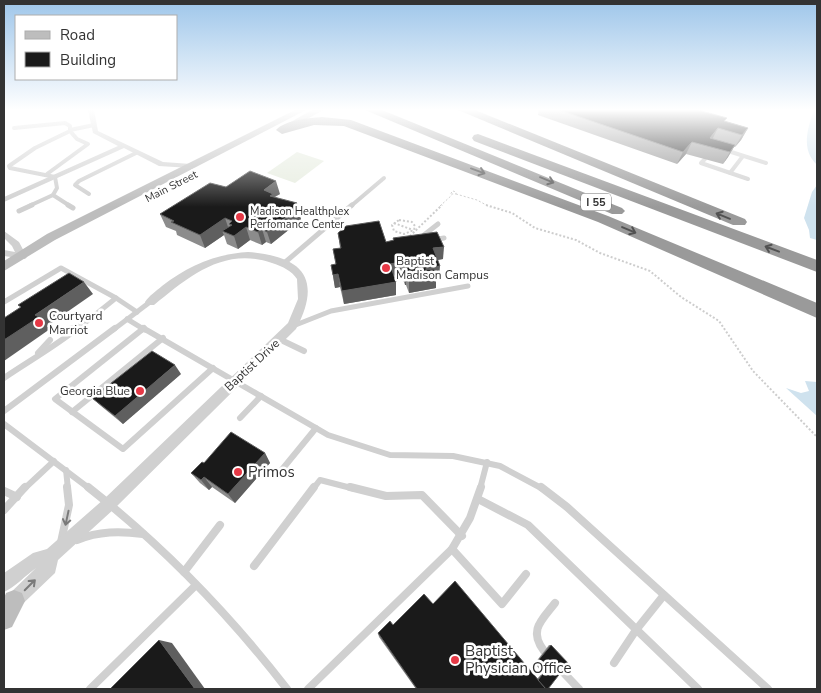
<svg xmlns="http://www.w3.org/2000/svg" width="821" height="693" viewBox="0 0 821 693" font-family="'Nunito Sans',sans-serif">
<style>
.green{fill:#e6ecdf}
.water{fill:#cfe2ee}
.lines{fill:none;stroke-linecap:round;stroke-linejoin:round}
.path-far1{stroke:#cdcdcd;stroke-width:1;stroke-dasharray:2 2;stroke-linecap:butt}
.path{stroke:#cdcdcd;stroke-width:2;stroke-dasharray:2 2;stroke-linecap:butt}
.lane-far3{stroke:#d0d0d0;stroke-width:4}
.lane-far2{stroke:#d0d0d0;stroke-width:5}
.lane-far1{stroke:#d0d0d0;stroke-width:6}
.lane{stroke:#d0d0d0;stroke-width:8}
.street{fill:#d0d0d0;fill-rule:evenodd}
.secondary{fill:#bdbdbd;fill-rule:evenodd}
.highway{fill:#9a9a9a;fill-rule:evenodd}
.wall{fill:#8c8c8c}
.shaded-wall{fill:#5f5f5f}
.building{fill:#1a1a1a;stroke:#5f5f5f}
.oneway{stroke:#525252}
.oneway2{stroke:#7a7a7a}
.poi-dot{fill:#e63946;stroke:#fff;stroke-width:2}
.labels{text-anchor:middle;stroke-width:5;stroke-linejoin:round;paint-order:stroke}
.far-street-label{font-size:11px;fill:#333;stroke:#fff}
.shield{fill:#fff;stroke:#707070;stroke-width:1}
.shield-label{font-size:11px;font-weight:bold;fill:#333}
.far-poi-label{font-size:11px;fill:#333;stroke:#fff;text-anchor:start}
.poi-label{font-size:12px;fill:#333;stroke:#fff;text-anchor:start}
.street-label{font-size:12px;fill:#333;stroke:#fff}
.near-poi-label{font-size:15px;fill:#333;stroke:#fff;text-anchor:start}
</style>
<rect width="100%" height="100%" fill="#fff"/>
<path class="green" d="M297,152L324,161L295,183L267,173Z"/>
<g class="water">
<path d="M814,110H817V165C801,150 807,129 814,110Z"/>
<path d="M817,185V240L810,238L809,230L804,218L812,192Z"/>
<path d="M805,381L817,382V416L786,388L801,393L809,391Z"/>
</g>
<g class="lines">
<g class="path-far1">
<path d="M453,191L456,192V194H450Z"/>
<path d="M456,194L477,200L488,206"/>
<path d="M440,206L452,195"/>
</g>
<g class="path">
<path d="M486,205L512,213L535,228L576,240L600,253L650,271L681,297L719,321L753,371L817,437"/>
<path d="M399,220L412,222L415,226L414,230L404,234L394,231L392,225Z"/>
<path d="M394,223L413,230"/>
<path d="M410,236L442,205"/>
</g>
<g class="lane-far3">
<path d="M14,128L65,123L70,126V131"/>
<path d="M70,130L94,125"/>
<path d="M725,150L766,163"/>
<path d="M705,159L701,163L748,179"/>
<path d="M730,173L743,156"/>
<path d="M47,174L88,144L77,139L70,131L35,148L9,166L10,168L55,177L57,188L53,195L70,206"/>
<path d="M89,194L75,185L79,181L136,153"/>
<path d="M29,206L53,195"/>
<path d="M351,206L384,178"/>
</g>
<g class="lane-far2">
<path d="M68,205L73,208"/>
<path d="M19,211L32,205"/>
<path d="M438,224L424,235L432,240L444,238"/>
<path d="M283,264L352,205"/>
<path d="M116,298L137,312"/>
<path d="M4,302L61,268L116,298L76,330"/>
<path d="M127,319L145,330"/>
<path d="M293,326L331,311L468,286"/>
<path d="M69,330L81,325"/>
<path d="M113,330L150,302"/>
<path d="M142,330L144,328"/>
</g>
<g class="lane-far1">
<path d="M143,328L328,435L390,455L453,456L500,466L543,489"/>
<path d="M144,328L55,399L123,449L213,368"/>
<path d="M60,333L72,328"/>
<path d="M279,339L304,351"/>
<path d="M38,353L50,340"/>
<path d="M4,378C29,361 54,347 78,328"/>
<path d="M4,411L115,328"/>
<path d="M72,412L163,338"/>
<path d="M240,418L261,396"/>
<path d="M4,424L90,489"/>
<path d="M66,470L68,489"/>
<path d="M280,472L316,428"/>
<path d="M24,489L54,461"/>
<path d="M313,489L320,480L355,489"/>
<path d="M480,489L487,462"/>
</g>
<g class="lane">
<path d="M88,487C163,546 229,614 287,689"/>
<path d="M350,487L386,496L422,495L462,536"/>
<path d="M541,487L567,507L768,689"/>
<path d="M4,491L17,497"/>
<path d="M478,499L528,525L698,689"/>
<path d="M4,510L25,487"/>
<path d="M77,540C99,531 120,531 143,534"/>
<path d="M61,542L69,505L67,487"/>
<path d="M452,549L502,604L526,574"/>
<path d="M254,566L314,487"/>
<path d="M184,572L220,525"/>
<path d="M544,651C528,630 542,620 555,603"/>
<path d="M614,663L636,630L664,595"/>
<path d="M561,670L579,689"/>
<path d="M90,689L196,585"/>
<path d="M308,689L452,549L470,518L481,487"/>
</g>
<g class="street">
<path d="M88,110H94L98,131L163,162L191,164L195,166L191,168L159,166L124,148L4,202V197L118,146L93,133Z"/>
<path d="M4,231L19,242L27,257L25,259L4,256V250L15,252L12,246L4,238Z"/>
<path d="M248,252C302,256 323,278 296,329L114,509L58,560L55,573L10,616L4,618V599L36,568C26,575 14,588 4,592V573L33,553L47,549L104,499L288,323L298,299L297,279C292,271 282,266 272,263C224,246 188,277 154,305H146L145,302C149,296 156,291 162,286C188,266 215,254 248,252Z"/>
</g>
<g class="secondary">
<path d="M295,110H306L55,240L4,271V261L47,234Z"/>
<path d="M312,110H323L297,125L294,126L289,123Z"/>
<path d="M14,590L22,593L25,601L12,627L4,630V598L6,593Z"/>
</g>
<g class="highway">
<path d="M365,110H382L622,208L625,211L622,214H612Z"/>
<path d="M458,110H475L745,219L747,222L745,225H733Z"/>
<path d="M322,117L351,120L608,216L817,303V318L598,222L344,126L314,125L282,134L276,130C285,120 309,118 322,117Z"/>
<path d="M478,134L817,260V272L474,141L472,138L474,135Z"/>
</g>
</g>
<g class="wall">
<path d="M539,110H698L727,118L725,121L748,128L741,140L735,147H734L728,157L723,164L686,154L677,164L538,115Z"/>
<path d="M226,187L280,194L275,197L298,207L301,220L271,244L266,242L262,245L250,240L238,249L227,244L224,235L205,248L177,235L176,231L166,227L160,214Z"/>
<path d="M338,233L386,242L393,240V238L443,259L437,260L439,278L436,279V288L409,293L406,285H405L401,274L394,276L396,295L344,304L340,287L335,288L331,265H336L333,249L340,248Z"/>
<path d="M181,374L123,424L101,406L92,398Z"/>
<path d="M265,453L270,463L235,503L212,487L209,490L200,483L191,473L204,463Z"/>
<path d="M433,604L537,679L542,673L535,663L549,645H551L548,689H416L379,637L378,633Z"/>
</g>
<g class="shaded-wall">
<path d="M718,128L712,140L710,138Z"/>
<path d="M748,128L741,140L735,147L742,135Z"/>
<path d="M692,142L686,154L677,164L683,152Z"/>
<path d="M735,145L728,157L723,164L730,152Z"/>
<path d="M276,181L280,194L274,197V208L264,190Z"/>
<path d="M297,203L298,208L299,207L301,220L271,244L267,232Z"/>
<path d="M225,218L229,230L222,231L224,235L205,248L200,235Z"/>
<path d="M246,227L250,240L238,249L234,236Z"/>
<path d="M262,229L266,242L262,245L258,232Z"/>
<path d="M444,247L443,259L432,261L433,248Z"/>
<path d="M401,262V274L390,276V264Z"/>
<path d="M440,266L439,278L436,279V288L409,293V280L406,273V285H405V272Z"/>
<path d="M338,274L340,287L335,288L333,275Z"/>
<path d="M84,282L93,294L47,326L50,329L4,361V340L35,315Z"/>
<path d="M396,282V295L344,304L342,291Z"/>
<path d="M175,365L181,374L123,424L115,416Z"/>
<path d="M265,453L270,463L235,503L228,494Z"/>
<path d="M204,477L212,487L209,490L201,480Z"/>
<path d="M159,640L172,643L205,689H195Z"/>
</g>
<g class="building">
<path d="M559,110H698L727,118L724,121L748,128L742,135L718,128L710,138L735,145L730,152L692,142L683,152Z"/>
<path d="M250,171L276,181L264,190L273,194L270,196L297,203L294,205L299,207L267,232L262,229L258,232L246,227L234,236L222,231L232,225L229,224L232,221L225,218L200,235L171,222L174,221L160,214L210,183L226,187Z"/>
<path d="M379,221L386,242L394,240L393,238L437,232L444,247L433,248L440,266L426,268V270L434,269L436,275L409,280L406,273L414,271L405,272L401,262L390,264L396,282L342,291L338,274L333,275L331,265L336,264L333,249L341,248L338,233L346,226Z"/>
<path d="M69,273L84,282L35,315L39,317L4,340V318L21,307L18,305Z"/>
<path d="M152,351L175,365L115,416L92,398Z"/>
<path d="M231,432L265,453L228,494L204,477L201,480L191,473L202,462L204,463Z"/>
<path d="M455,581L546,689H417L378,633L390,621L393,625L424,594L433,604Z"/>
<path d="M159,640L195,689H110Z"/>
<path d="M551,645L568,663L548,689H546L538,680L544,672L536,663Z"/>
</g>
<defs><path id="oneway-shaft" d="M-6 0H5M1.5-3L5.5 0L1.5 3" fill="none" stroke-width="1.6" stroke-linecap="round" stroke-linejoin="round" transform="scale(1.25)"/></defs>
<g class="oneway">
<use href="#oneway-shaft" transform="translate(478 171) rotate(20)"/>
<use href="#oneway-shaft" transform="translate(547 180) rotate(22)"/>
<use href="#oneway-shaft" transform="translate(723 216) rotate(-158)"/>
<use href="#oneway-shaft" transform="translate(629 230) rotate(23)"/>
<use href="#oneway-shaft" transform="translate(772 249) rotate(-159)"/>
</g>
<g class="oneway2">
<use href="#oneway-shaft" transform="translate(67 518) rotate(102)"/>
<use href="#oneway-shaft" transform="translate(30 585) rotate(-45)"/>
</g>
<linearGradient id="sky" x2="0" y2="1"><stop stop-color="#9ec6ea"/><stop offset="0.53" stop-color="#fff"/><stop offset="1" stop-color="#fff" stop-opacity="0"/></linearGradient>
<rect width="821" height="207" fill="url(#sky)"/>
<g class="poi-dot">
<circle cx="240" cy="217" r="5"/>
<circle cx="386" cy="268" r="5"/>
<circle cx="39" cy="323" r="5"/>
<circle cx="140" cy="391" r="5"/>
<circle cx="238" cy="472" r="5"/>
<circle cx="455" cy="660" r="5"/>
</g>
<g class="labels">
<g class="far-street-label">
<text transform="translate(171 186) rotate(-27)" y="4">Main Street</text>
</g>
<rect class="shield" x="581" y="193.5" width="30" height="17" rx="4"/>
<g class="shield-label">
<text x="596" y="206">I 55</text>
</g>
<g class="far-poi-label">
<text x="250" y="215">Madison Healthplex<tspan x="250" dy="13">Perfomance Center</tspan></text>
</g>
<g class="poi-label">
<text x="396" y="265">Baptist<tspan x="396" dy="14">Madison Campus</tspan></text>
<text x="49" y="320">Courtyard<tspan x="49" dy="14">Marriot</tspan></text>
<text x="130" y="395" text-anchor="end">Georgia Blue</text>
</g>
<g class="street-label">
<text transform="translate(252 365) rotate(-43)" y="4">Baptist Drive</text>
</g>
<g class="near-poi-label">
<text x="248" y="477">Primos</text>
<text x="465" y="656">Baptist<tspan x="465" dy="17">Physician Office</tspan></text>
</g>
</g>
<rect width="821" height="693" fill="none" stroke="#333333" stroke-width="10"/>
<rect x="15" y="15" width="162" height="65" fill="#ffffff" stroke="#adadad"/>
<rect x="25" y="31" width="25" height="8" fill="#bdbdbd" stroke="#adadad"/>
<text x="60" y="40" font-size="15" fill="#333333">Road</text>
<rect x="25" y="52" width="25" height="15" fill="#1a1a1a" stroke="#adadad"/>
<text x="60" y="65" font-size="15" fill="#333333">Building</text>
</svg>
